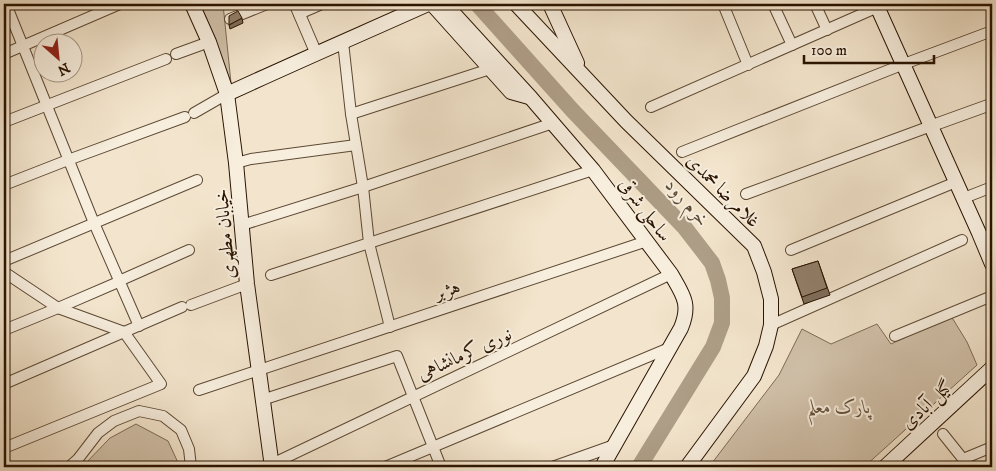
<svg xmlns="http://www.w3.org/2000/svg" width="996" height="471" viewBox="0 0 996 471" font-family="'IM FELL DW Pica',Amiri,serif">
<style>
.green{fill:#d1c1aa;stroke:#7d6a55}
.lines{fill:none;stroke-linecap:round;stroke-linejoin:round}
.river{stroke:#ae9e87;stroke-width:16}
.minor-casing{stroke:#5c4833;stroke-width:12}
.tertiary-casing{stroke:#5c4833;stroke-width:13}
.secondary-casing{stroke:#291300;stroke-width:16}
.minor{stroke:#f7eede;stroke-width:10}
.tertiary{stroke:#f7eede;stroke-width:11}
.secondary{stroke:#f7eede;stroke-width:14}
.wall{fill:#7e6e5c;stroke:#291300}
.building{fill:#92806b;stroke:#291300}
.labels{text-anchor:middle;stroke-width:4;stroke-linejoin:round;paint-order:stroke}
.street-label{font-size:19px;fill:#291300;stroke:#f7eede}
.park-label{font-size:19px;font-style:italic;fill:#64503c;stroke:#f7eede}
.water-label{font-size:20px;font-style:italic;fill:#5e4b36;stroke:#f7eede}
</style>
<rect width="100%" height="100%" fill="#f3e5cd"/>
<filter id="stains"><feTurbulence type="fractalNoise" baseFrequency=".004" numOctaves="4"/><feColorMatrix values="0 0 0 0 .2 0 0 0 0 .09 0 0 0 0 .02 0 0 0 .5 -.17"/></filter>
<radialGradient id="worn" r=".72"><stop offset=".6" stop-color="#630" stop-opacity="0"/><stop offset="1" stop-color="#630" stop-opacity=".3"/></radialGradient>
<g class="green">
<path d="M198,4H223L231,83L216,42Z"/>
<path d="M951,316L967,342L977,365L864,467H709L779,375L802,329L831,344L877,324L891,344Z"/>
<path d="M136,424L168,441L180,467H82L110,438Z"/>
</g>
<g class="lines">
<path class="river" d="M477,4L573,111L685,228L712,263L718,280L722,298V323L713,347L639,467"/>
<defs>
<g id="minor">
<path d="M6,4L94,223L139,326"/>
<path d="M723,4L748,65"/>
<path d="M773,4L792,45"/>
<path d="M815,4L827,30"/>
<path d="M299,14L322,4"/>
<path d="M230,19L267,4"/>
<path d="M343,42L351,114L363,187L369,243L390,327"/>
<path d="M4,54L120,4"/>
<path d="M176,54L209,42"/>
<path d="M651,107L878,7"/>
<path d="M194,113L227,94"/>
<path d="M351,114L490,69"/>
<path d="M4,122L166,59"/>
<path d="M682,152L904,64L992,31"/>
<path d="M236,163L251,159L356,145"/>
<path d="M4,185L68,160L185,117"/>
<path d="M746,194L931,126"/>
<path d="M964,198L992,187"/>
<path d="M242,225L363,187L553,123"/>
<path d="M791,250L956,182"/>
<path d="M4,261L197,180"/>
<path d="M4,272L58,308L124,332L161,384L4,448"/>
<path d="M271,275L593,170"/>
<path d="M119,281L189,250"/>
<path d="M191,305L247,284"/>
<path d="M771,325L962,240"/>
<path d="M4,330L58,308L116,283"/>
<path d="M895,336L992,296"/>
<path d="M4,384L182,307"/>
<path d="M199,390L647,241"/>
<path d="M262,400L397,356L441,467"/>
<path d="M943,434L963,459L967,467"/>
<path d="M963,459L992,447"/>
<path d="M272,464L671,274"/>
<path d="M69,467L78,459L98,433L114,421L139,411L163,416L181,430L189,449L191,467"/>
<path d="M385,467L669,348"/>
</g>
<g id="tertiary">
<path d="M295,4L316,53"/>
<path d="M931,126L992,104"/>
<path d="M554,467L616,445"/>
</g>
<g id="secondary">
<path d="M192,4L209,42L227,94L236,163L247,284L272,467"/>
<path d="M432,4L511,92L529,97"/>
<path d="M445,4L531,98L593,170L671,274C683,295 691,304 681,328L602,467"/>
<path d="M516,4L626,121L754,246L764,272L771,299V325L766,346L754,376L687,467"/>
<path d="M550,4L577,63"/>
<path d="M876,4L979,233L992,264"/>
<path d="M227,94C294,63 361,34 428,4"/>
<path d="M885,467L992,368"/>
</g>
</defs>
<use href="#minor" class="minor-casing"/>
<use href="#tertiary" class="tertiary-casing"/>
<use href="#secondary" class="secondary-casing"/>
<use href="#minor" class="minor"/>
<use href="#tertiary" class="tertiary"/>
<use href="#secondary" class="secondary"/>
</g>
<g class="wall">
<path d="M242,18L243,23L230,29L229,25Z"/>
<path d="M818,261L830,295L804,304L792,269Z"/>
</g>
<g class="building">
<path d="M238,11L242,18L229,25V16Z"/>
<path d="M818,261L827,288L802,297L792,269Z"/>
</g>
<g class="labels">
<g class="street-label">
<text transform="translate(724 190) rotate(45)" y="7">غلامرضا محمدی</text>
<text transform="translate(646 209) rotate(53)" y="7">ساحلی شرقی</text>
<text transform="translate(224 234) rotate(-95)" y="7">خیابان مطهری</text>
<text transform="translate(447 289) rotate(-18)" y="7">هژبر</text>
<text transform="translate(464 353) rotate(-25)" y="7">نوری کرمانشاهی</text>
<text transform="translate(926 404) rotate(-43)" y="7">گیل آبادی</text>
</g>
<g class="park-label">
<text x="839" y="413">پارک معلم</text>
</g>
<g class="water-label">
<text transform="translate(688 202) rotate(49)" y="7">خرم رود</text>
</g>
</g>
<rect width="996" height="471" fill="none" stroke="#f3e5cd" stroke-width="20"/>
<rect x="5" y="5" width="986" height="461" fill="none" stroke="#291300" stroke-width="2.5"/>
<rect x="10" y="10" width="976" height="451" fill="none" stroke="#291300"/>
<g transform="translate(58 58) rotate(153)"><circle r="24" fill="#f7eede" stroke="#a59685"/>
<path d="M0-4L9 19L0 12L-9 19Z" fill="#8f2418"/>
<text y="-8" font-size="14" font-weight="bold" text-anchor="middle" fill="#291300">N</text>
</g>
<path d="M804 55v8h130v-8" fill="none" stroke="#291300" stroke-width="2.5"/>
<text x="811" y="55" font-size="15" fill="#291300" stroke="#f7eede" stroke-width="4" paint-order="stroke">100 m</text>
<rect width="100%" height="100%" filter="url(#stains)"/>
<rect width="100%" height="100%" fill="url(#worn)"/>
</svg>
